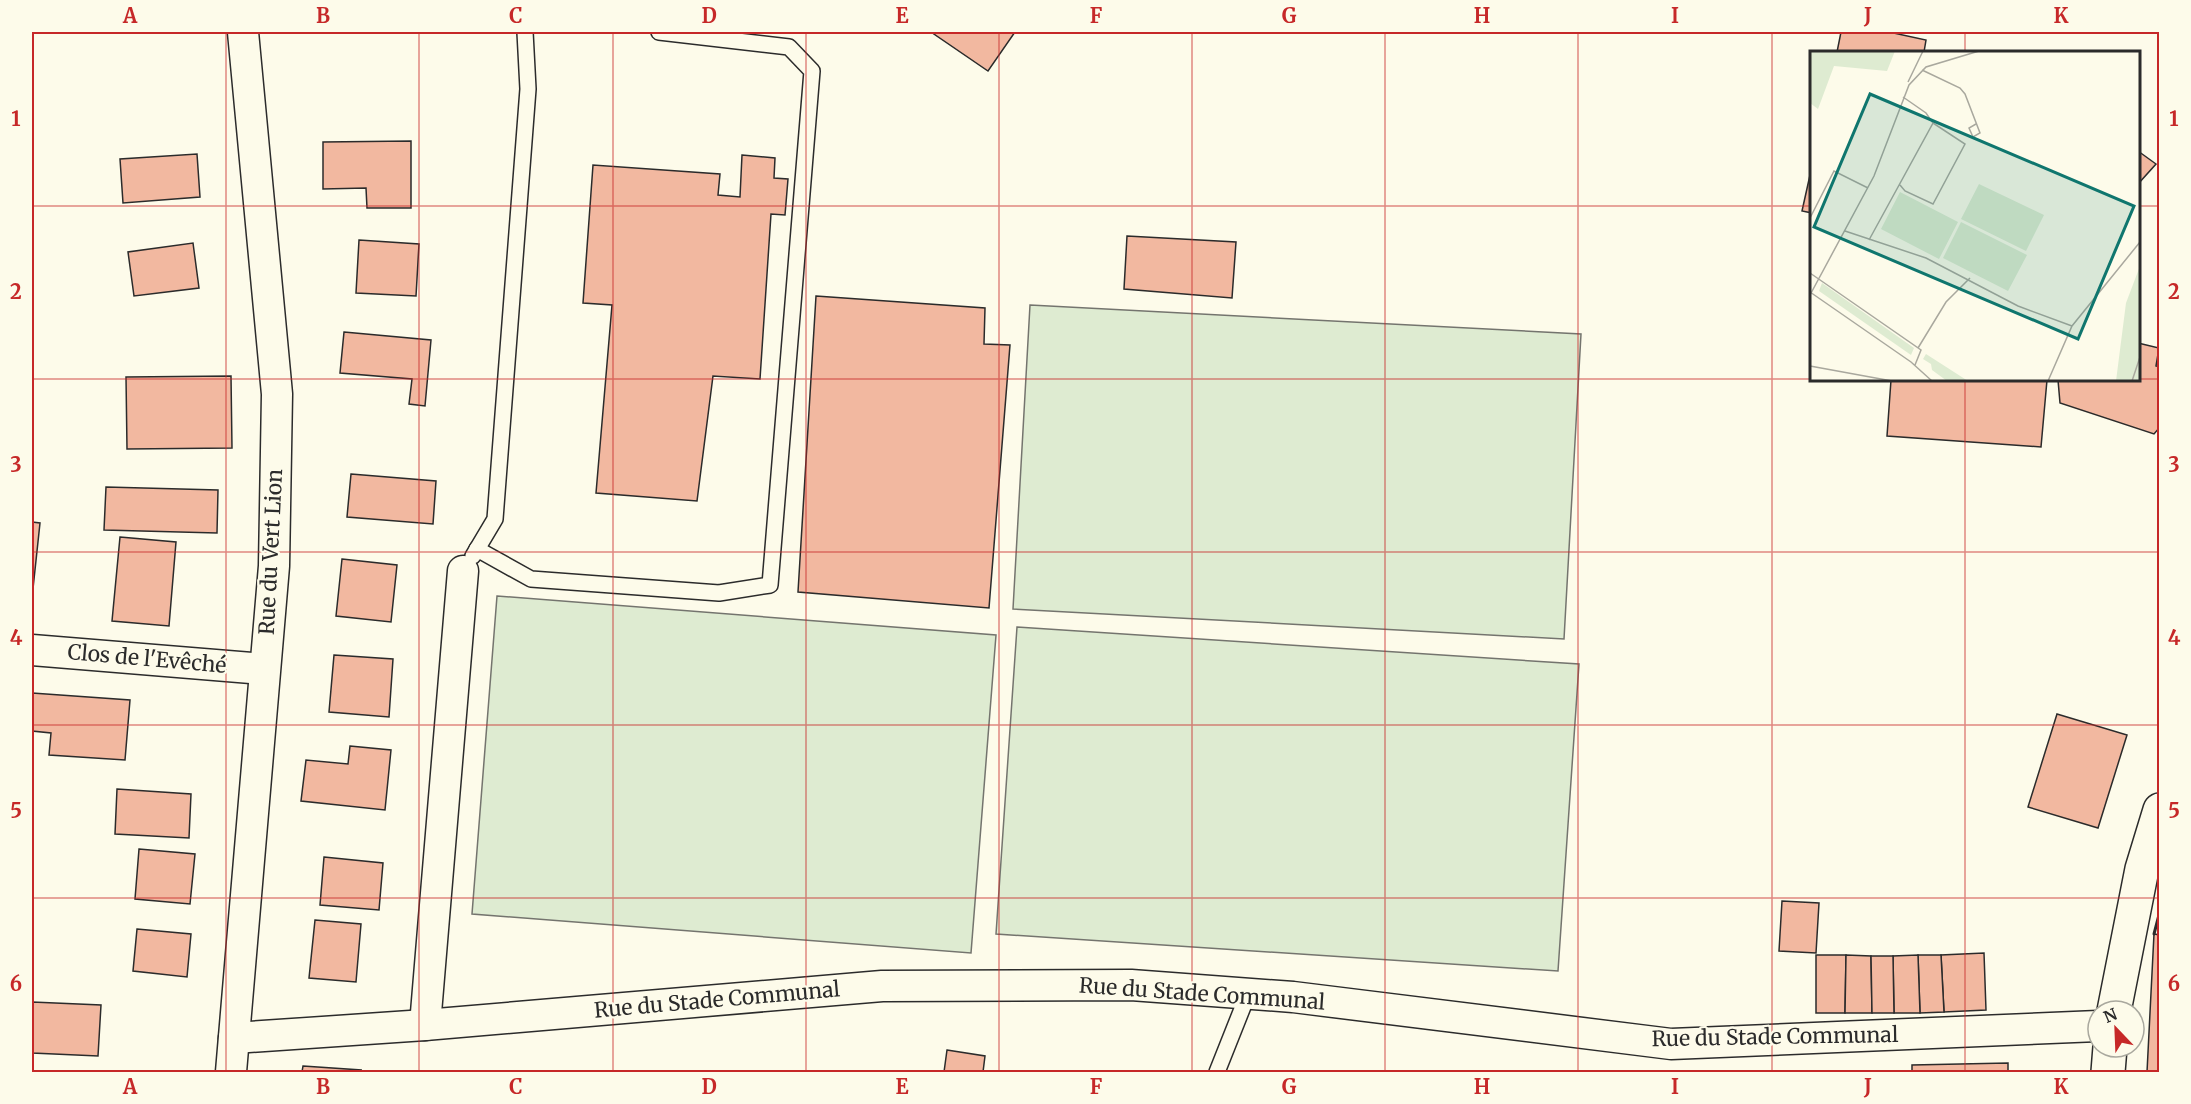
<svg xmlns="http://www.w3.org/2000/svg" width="2191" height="1104" viewBox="0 0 2191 1104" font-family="Merriweather,serif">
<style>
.green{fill:#deebd1;stroke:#74746e;stroke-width:1.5}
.building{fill:#f2b8a0;stroke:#2b2b2b;stroke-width:1.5}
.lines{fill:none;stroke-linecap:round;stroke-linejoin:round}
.lane-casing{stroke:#2b2b2b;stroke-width:18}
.street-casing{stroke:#2b2b2b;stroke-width:33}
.secondary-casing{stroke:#2b2b2b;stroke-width:36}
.lane{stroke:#fdfbea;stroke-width:15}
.street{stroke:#fdfbea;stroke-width:30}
.secondary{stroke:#fdfbea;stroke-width:33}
.wall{stroke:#2b2b2b;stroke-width:3}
.grid{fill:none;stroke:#c62828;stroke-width:1.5;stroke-opacity:0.55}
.labels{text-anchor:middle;stroke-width:4.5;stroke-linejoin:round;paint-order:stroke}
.street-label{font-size:21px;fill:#2b2b2b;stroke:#fdfbea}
.inset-road{fill:none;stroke:#a9a89e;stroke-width:1.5}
.view{fill:#0f766e;fill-opacity:0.15;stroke:#0f766e;stroke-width:3}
.inset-edge{fill:none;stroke:#2b2b2b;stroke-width:3}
.neatline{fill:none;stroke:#c62828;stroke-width:2}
.grid-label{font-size:20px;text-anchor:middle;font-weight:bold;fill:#c62828}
</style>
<rect width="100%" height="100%" fill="#fdfbea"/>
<g class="green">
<path d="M1030,305L1581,334L1564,639L1013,609Z"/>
<path d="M497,596L996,635L971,953L472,914Z"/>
<path d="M1017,627L1579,664L1558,971L996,934Z"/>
</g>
<g class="building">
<path d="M931,32H1015L988,71Z"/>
<path d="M1841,32H1889L1926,40L1924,52H1837Z"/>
<path d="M411,141V208H367L366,188L323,189V142Z"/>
<path d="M2138,151L2156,164L2138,184Z"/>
<path d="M197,154L200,197L123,203L120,159Z"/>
<path d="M742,155L775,158L774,178L788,179L785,215L771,214L760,379L713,376L697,501L596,493L612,305L583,303L593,165L720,174L718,195L740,197Z"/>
<path d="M1812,166V213L1802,211Z"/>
<path d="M1127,236L1236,242L1232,298L1124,289Z"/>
<path d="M359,240L419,244L416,296L356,293Z"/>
<path d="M193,243L199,288L134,296L128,252Z"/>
<path d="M816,296L985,308L984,344L1010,345L989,608L798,592Z"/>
<path d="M344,332L431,340L425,406L409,404L412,379L340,373Z"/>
<path d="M2138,343L2159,348L2156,366L2160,367V427L2154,434L2060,403L2058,380H2138Z"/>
<path d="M231,376L232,448L127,449L126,377Z"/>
<path d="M1891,380H2047L2041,447L1887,436Z"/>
<path d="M351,474L436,481L433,524L347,517Z"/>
<path d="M106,487L218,490L217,533L104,530Z"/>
<path d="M32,522L40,523L32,598Z"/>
<path d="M120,537L176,542L169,626L112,621Z"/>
<path d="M342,559L397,565L391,622L336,616Z"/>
<path d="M334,655L393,659L389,717L329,712Z"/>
<path d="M32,693L130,700L125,760L49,755L51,733L32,731Z"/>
<path d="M2057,714L2127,735L2098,828L2028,807Z"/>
<path d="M350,746L391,750L385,810L301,801L306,760L348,764Z"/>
<path d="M117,789L191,794L189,838L115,834Z"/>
<path d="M139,849L195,854L190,904L135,899Z"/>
<path d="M324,857L383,863L379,910L320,905Z"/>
<path d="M1782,901L1819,903L1816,953L1779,951Z"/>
<path d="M315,920L361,924L356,982L309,978Z"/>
<path d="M137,929L191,934L187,977L133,971Z"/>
<path d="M2154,934L2160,935V1072H2147Z"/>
<path d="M1984,953L1986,1010L1944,1012L1941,955Z"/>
<path d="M1816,955H1846L1845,1013H1816Z"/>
<path d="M1846,955L1871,956L1872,1013H1845Z"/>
<path d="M1918,955H1941L1944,1012L1920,1013Z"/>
<path d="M1918,955L1920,1013H1894L1893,956Z"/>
<path d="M1871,956H1893L1894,1013H1872Z"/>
<path d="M32,1002L101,1005L98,1056L32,1053Z"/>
<path d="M947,1050L985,1056L983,1072H944Z"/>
<path d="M2008,1063V1072H1912V1065Z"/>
<path d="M303,1066L361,1070L360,1072H302Z"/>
</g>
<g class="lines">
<defs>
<g id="lane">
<path d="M477,549L531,579L719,593L770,585L812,71L789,47L659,32"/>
<path d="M473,556L495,519L528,89L525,32"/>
<path d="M1217,1072L1248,994"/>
</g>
<g id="street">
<path d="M32,650L263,669"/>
<path d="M425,1025L463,571"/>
<path d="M234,1038L425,1025L882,986L1131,985L1293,997L1671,1044L2098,1026"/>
<path d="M231,1072L274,566L277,394L243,32"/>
</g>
<g id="secondary">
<path d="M2114,1011L2142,869L2160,810"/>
<path d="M2108,1072L2110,1047"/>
</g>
</defs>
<use href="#lane" class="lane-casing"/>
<use href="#street" class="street-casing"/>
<use href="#secondary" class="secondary-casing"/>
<use href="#lane" class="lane"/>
<use href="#street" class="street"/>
<use href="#secondary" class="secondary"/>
<path class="wall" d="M2154,934L2160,911"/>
</g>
<path class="grid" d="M226,32V1072M419,32V1072M613,32V1072M806,32V1072M999,32V1072M1192,32V1072M1385,32V1072M1578,32V1072M1772,32V1072M1965,32V52M32,206H1812M2138,206H2160M32,379H1812M2138,379H2160M1965,380V1072M32,552H2160M32,725H2160M32,898H2160"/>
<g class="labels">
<g class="street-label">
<text transform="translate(271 552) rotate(-87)" y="7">Rue du Vert Lion</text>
<text transform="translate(147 659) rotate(5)" y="7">Clos de l'Evêché</text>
<text transform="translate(1202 994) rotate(4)" y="7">Rue du Stade Communal</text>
<text transform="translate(717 1000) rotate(-5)" y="7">Rue du Stade Communal</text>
<text transform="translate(1775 1037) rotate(-1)" y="7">Rue du Stade Communal</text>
</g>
</g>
<g transform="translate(1810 51)">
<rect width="330" height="330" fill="#fdfbea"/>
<path d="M0,0H85L77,20L24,15L8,58L0,52ZM169,133L234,164L216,200L151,168ZM90,141L148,171L129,208L71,178ZM151,171L217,204L198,240L133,207ZM330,215V330H306L316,252ZM12,232L104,297L101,304L9,240ZM116,303L158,330H137L122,319L121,313L113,308Z" fill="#deebd1"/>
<path class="inset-road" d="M112,19L150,37L155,43L170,82L163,86L159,77L166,73M98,31L113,0M90,134L95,140L123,153L155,93L123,72M0,167L24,120L58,137M35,180L116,207L208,255L262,275M59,189L123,72L116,62L93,46M0,222L111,299L105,314M0,241L101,311L122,330M0,244L64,125L99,34L116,16L169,0M108,297L136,251L160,227M0,315L82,330M238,330L262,275L330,191M322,330L330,306"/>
<path class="view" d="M60,43L324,155L268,288L4,176Z"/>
<rect width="330" height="330" class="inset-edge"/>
</g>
<rect width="2191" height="1104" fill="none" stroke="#fdfbea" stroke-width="66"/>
<g transform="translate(2116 1029) rotate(337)"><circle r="28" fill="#fdfbea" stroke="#a9a89e" stroke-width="1.5"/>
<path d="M0-4.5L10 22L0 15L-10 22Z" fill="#c62828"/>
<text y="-9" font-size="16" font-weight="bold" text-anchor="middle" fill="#2b2b2b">N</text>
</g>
<rect x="33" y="33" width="2125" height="1038" class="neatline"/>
<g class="grid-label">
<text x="130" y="23">A</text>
<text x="323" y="23">B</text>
<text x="516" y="23">C</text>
<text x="709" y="23">D</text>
<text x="902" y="23">E</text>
<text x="1096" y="23">F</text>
<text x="1289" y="23">G</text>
<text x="1482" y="23">H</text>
<text x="1675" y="23">I</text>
<text x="1868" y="23">J</text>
<text x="2061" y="23">K</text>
<text x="16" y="126">1</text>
<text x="2174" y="126">1</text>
<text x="16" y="299">2</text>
<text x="2174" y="299">2</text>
<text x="16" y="472">3</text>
<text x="2174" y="472">3</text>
<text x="16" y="645">4</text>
<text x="2174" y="645">4</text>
<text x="16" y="818">5</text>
<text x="2174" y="818">5</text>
<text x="16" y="991">6</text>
<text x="2174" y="991">6</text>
<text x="130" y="1094">A</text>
<text x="323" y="1094">B</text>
<text x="516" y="1094">C</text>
<text x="709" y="1094">D</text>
<text x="902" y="1094">E</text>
<text x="1096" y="1094">F</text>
<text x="1289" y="1094">G</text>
<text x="1482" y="1094">H</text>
<text x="1675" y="1094">I</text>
<text x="1868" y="1094">J</text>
<text x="2061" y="1094">K</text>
</g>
</svg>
